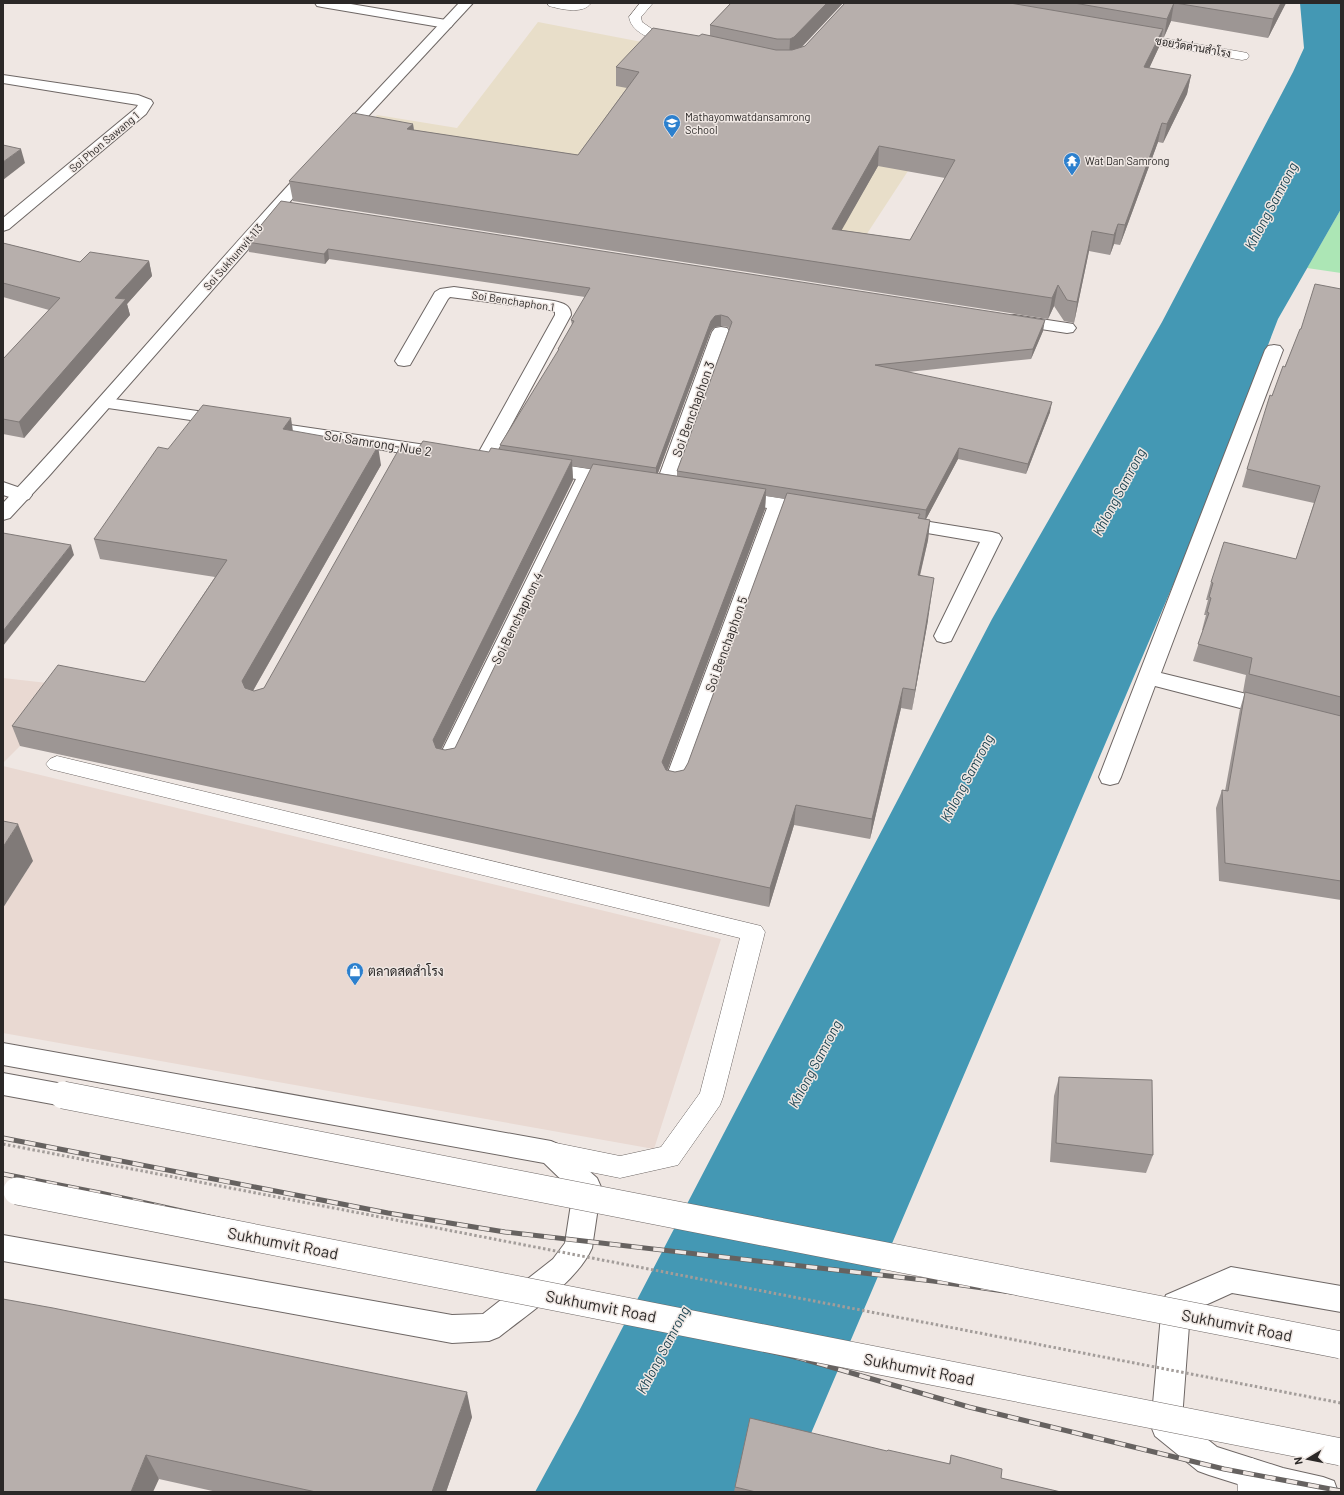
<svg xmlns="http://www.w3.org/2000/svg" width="1344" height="1495" viewBox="0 0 1344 1495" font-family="Barlow,Sarabun,sans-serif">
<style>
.built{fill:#e9d9d2}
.education{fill:#e8dec9}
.green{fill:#ace6b5}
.water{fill:#4498b4}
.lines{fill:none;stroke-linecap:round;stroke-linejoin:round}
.service-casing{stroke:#6e6765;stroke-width:1}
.minor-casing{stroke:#6e6765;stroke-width:2}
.secondary-casing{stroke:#6e6765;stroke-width:2}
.trunk-casing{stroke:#6e6765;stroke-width:2}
.service{fill:#fff;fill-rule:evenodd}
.minor{fill:#fff;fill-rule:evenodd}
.secondary{fill:#fff;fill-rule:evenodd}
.trunk{fill:#fff;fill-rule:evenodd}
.rail-casing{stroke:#666260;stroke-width:5}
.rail{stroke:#efe7e3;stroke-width:3.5;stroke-dasharray:11;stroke-linecap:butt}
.trunk-bridge-casing{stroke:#6e6765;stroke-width:28;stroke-linecap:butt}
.path-bridge{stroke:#a39d9a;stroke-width:3;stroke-dasharray:2.5 2.5;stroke-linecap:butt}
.trunk-bridge{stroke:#fff;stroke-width:27}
.wall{fill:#9d9694;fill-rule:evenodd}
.shaded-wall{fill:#807a78}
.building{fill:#b7afac;stroke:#807a78;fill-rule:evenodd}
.labels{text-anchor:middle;stroke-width:3;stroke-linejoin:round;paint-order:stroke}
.far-street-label{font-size:11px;fill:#2b2827;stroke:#efe7e3}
.far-poi-label{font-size:11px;fill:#2b2827;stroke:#efe7e3;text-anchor:start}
.street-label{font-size:13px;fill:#2b2827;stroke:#efe7e3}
.poi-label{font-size:13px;fill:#2b2827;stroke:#efe7e3;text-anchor:start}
.water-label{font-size:14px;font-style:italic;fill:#1f4552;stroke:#efe7e3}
.near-street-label{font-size:16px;fill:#2b2827;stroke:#efe7e3}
</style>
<rect width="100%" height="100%" fill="#efe7e3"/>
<g class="built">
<path d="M3,678L65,685L20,746L3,763Z"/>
<path d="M3,766L721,939L654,1149L3,1033V908L33,861L3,855Z"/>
</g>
<path class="education" d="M538,22L953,102L857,249L366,130L377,115L457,128Z"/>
<path class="green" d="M1341,209V273L1307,268Z"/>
<path class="water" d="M1300,3H1341V209L1278,319L1202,517L786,1492H535L578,1413L992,619L1162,322L1293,72L1304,48Z"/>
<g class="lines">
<defs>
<g id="service">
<path d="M547,3H591C583,15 560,9 549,6Z"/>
<path d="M640,3H653L641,17L642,22L652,29L680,38L681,41L680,44L675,45C659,41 632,36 629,17Z"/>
<path d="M1133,33L1242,52L1247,53L1249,56L1247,59L1242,60L1128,40L1127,37L1128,34Z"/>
<path d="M57,756L761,926L765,932L723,1097L720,1105L678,1165L620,1178L551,1164L542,1161L538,1153L542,1145L551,1142L620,1156L661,1147L700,1093L740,938L50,769L46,764L50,759Z"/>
<path d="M1252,1458L1262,1463L1267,1473L1268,1492H1238L1237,1473L1242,1463Z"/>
</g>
<g id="minor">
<path d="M315,3H345L446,20L451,21L453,24L451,27L446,28L322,7L317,6Z"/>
<path d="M3,75L138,95L151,100L153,103L146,114L9,229L3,231V218L136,108L138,105L3,83Z"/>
<path d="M454,287L554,301C563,303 571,305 571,315L493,459L491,463L484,465L477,463L475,459L555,315V312L550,310L450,297L448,299L410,365L404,366L398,365L395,361L435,292L440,289Z"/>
<path d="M1014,315L1067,323L1073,324L1076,328L1073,332L1067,333L1008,324L1006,320L1008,316Z"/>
<path d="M721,327L727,328L730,332L673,487L671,491L664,493L657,491L655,487L712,332L715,328Z"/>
<path d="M1274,345L1280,346L1283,350L1161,673L1271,700L1279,703L1282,708L1279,713L1271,716L1155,686L1121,777L1118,783L1110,785L1102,783L1099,777L1265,350L1268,346Z"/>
<path d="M107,398L225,415L231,416L234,420L231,424L225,425L101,407L98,403L101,399Z"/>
<path d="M263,421L446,448L453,450L455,454L453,458L446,460L257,430L254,426L257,422Z"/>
<path d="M543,462L616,473L623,475L625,479L623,483L616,485L593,481L459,761L456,767L448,769L440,767L437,761L576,479L536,472L534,468L536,464Z"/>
<path d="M3,482L29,491L32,495L29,499L22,501L3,495Z"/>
<path d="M735,491L812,503L819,505L822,509L819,513L812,515L785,511L686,783L683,789L675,791L667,789L664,783L767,508L728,501L725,497L728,493Z"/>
<path d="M899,517L992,532L999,534L1002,538L951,641L944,643L937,641L934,636L980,542L892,527L889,523L892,519Z"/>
</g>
<g id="secondary">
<path d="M459,3H473L346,140L341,141L336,140L334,137L336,134Z"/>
<path d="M311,164L316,166L319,169L316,172L49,476L10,518L3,520V503C107,393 203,277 306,166Z"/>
</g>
<g id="trunk">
<path d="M3,1043L551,1141L560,1145L597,1178L601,1187L592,1248C576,1283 529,1313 499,1337L489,1341L452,1343L3,1261V1235L452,1315L483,1314L553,1259L565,1243L573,1191L544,1163L3,1065Z"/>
<path d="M3,1073L63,1084L72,1087L76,1095L72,1103L63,1106L3,1095Z"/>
<path d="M1231,1267L1341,1286V1312L1232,1293L1190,1312L1182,1419L1217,1447L1283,1468L1323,1477L1334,1481L1338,1492H1263L1209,1475L1198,1471L1155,1436L1151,1426L1162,1304L1166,1295Z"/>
</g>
</defs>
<use href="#service" class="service-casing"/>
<use href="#minor" class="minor-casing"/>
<use href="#secondary" class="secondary-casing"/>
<use href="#trunk" class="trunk-casing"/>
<use href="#service" class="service"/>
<use href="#minor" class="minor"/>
<use href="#secondary" class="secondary"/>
<use href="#trunk" class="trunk"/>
<defs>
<g id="rail">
<path d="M3,1138L388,1213L505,1232L933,1281L1276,1329L1341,1342"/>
<path d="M3,1174L100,1193L540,1290L613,1311L803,1359L969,1407L1224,1469L1341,1491"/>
</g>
</defs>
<use href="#rail" class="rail-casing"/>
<use href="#rail" class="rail"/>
<defs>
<g id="trunk-bridge">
<path d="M63,1095L1341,1345"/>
<path d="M17,1191L1341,1452"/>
</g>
</defs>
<use href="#trunk-bridge" class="trunk-bridge-casing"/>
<path class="path-bridge" d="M3,1144L1341,1403"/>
<use href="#trunk-bridge" class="trunk-bridge"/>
</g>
<g class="wall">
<path d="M731,3H843L802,47L805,46L845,3H1286L1268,38L1171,21L1164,37H1161L1159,47L1149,68L1191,75L1187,94L1163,143L1158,142L1120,245L1114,244L1110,255L1089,251L1074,323L1064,321L1054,306L1048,319L293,201L289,181L413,124L414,130L578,155L627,88L616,86V67L699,36L710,35V25ZM878,166L945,178L910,240L841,230Z"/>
<path d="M281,201L1043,331L1031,359L908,372L1050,412L1026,474L958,459L926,519L930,520L928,540L920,576L928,620L912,710L901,708L870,839L794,825L769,907L20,746L12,726L145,682L215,577L100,559L94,539L168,449L293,431L381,465L253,691H254L264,688L416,452H489L500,450V445L558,352V349L572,325L571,320L585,297L329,259L325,264L249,252L247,242ZM721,326L728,327L729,329L677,471V476L658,473L711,331L715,327ZM572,466L591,469L455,748L445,750L441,749L573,480ZM766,496L785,499L688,763L684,770L675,772L667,770L765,509Z"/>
<path d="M3,243L80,262L149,261L152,276L127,304L130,315L24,438L3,434V359L49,310L3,297Z"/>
<path d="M1341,289V900L1219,881L1216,808L1222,790L1225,791L1240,709L1245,692H1243L1246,675L1193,661L1203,630H1202L1206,615H1204L1208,600H1206L1211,582L1296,559L1314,503L1242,487L1247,469L1272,396L1301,329Z"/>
<path d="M1059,1077L1153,1155L1146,1173L1050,1162L1054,1096Z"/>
<path d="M3,1299L472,1417L446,1492H217L159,1479Z"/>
<path d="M887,1451L949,1464L951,1455L1001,1478L1061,1492H734L735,1487Z"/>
</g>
<g class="shaded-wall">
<path d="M827,3H843L793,56L789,58L790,39Z"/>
<path d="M1174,3L1171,21L1164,37L1167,19Z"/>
<path d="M1281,3H1286L1268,38L1273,19Z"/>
<path d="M1163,29L1159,47L1141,86L1144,67Z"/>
<path d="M1191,75L1187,94L1163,143L1167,124Z"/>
<path d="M1162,123L1158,142L1120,245L1125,225Z"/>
<path d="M413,124L415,143L407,129Z"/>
<path d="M879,146L878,166L831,249L832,229Z"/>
<path d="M21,149L25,163L3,180V162Z"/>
<path d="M1118,224L1114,244L1110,255L1114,235Z"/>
<path d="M1092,231L1089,251L1074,323L1077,302Z"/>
<path d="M328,249L329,259L325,264L324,254Z"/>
<path d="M149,261L152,276L127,304L130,315L24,438L19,422L115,298Z"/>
<path d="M1058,285L1054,306L1048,319L1052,298Z"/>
<path d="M721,315V326L715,327L711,331L656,478V468L711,321L715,316Z"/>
<path d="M1045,320L1043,331L1031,359L1033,349Z"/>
<path d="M1052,402L1050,412L1026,474L1028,464Z"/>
<path d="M291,418L294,438L283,429Z"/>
<path d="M378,446L381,465L247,701L242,681Z"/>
<path d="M959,448L958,459L925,521L926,510Z"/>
<path d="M572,460L573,480L436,760L433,740Z"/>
<path d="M766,489L765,509L663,782L662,762Z"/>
<path d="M930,520L928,540L915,595L918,575Z"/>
<path d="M71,545L74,555L3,646V631Z"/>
<path d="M934,578L928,620L912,710L915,690Z"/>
<path d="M903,688L901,708L870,839L872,819Z"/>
<path d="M796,805L794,825L769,907L770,888Z"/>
<path d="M18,824L33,861L3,908V847Z"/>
<path d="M467,1392L472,1417L446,1492H432Z"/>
<path d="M146,1455L159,1479L153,1492H131Z"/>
</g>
<g class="building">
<path d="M731,3H827L794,37L790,39H777L710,25Z"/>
<path d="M845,3H1010L1163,29L1144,67L1191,75L1167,124L1162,123L1125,225L1118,224L1114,235L1092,231L1077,302L1067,300L1058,285L1052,298L289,181L353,113L413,124L407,129L578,155L639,72L616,67L653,28L699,36L702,34L776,50H792L805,46ZM879,146L955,160L910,240L832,229Z"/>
<path d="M1074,3H1174L1167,19Z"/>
<path d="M1175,3H1281L1273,19Z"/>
<path d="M3,145L21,149L3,162Z"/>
<path d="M281,201L1045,320L1033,349L875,365L1052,402L1028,464L959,448L926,510L677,471L732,322L728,317L721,315L715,316L711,321L656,468L500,445L559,349H558L574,321L571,320L590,288L328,249L324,254L247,242Z"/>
<path d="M3,243L80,262L90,252L149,261L115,298L126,299L19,422L3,419V359L60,298L3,283Z"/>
<path d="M1315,284L1341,289V697L1249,674L1252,658L1198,644L1209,613L1207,612L1211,598L1209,597L1213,583L1211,582L1224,542L1296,559L1320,486L1247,469L1270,395L1272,396L1283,366L1285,367L1300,329H1301Z"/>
<path d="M203,405L291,418L283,429L378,446L242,681L245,688L254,691L264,688L399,449L416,452L423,441L489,452L491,448L572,460L433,740L436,748L445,750L455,748L593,464L766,489L662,762L666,770L675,772L684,770L688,763L787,493L920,514L918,518L930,520L918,575L934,578L915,690L903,688L872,819L796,805L770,888L12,726L58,665L145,682L227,560L94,539L158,447L168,449Z"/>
<path d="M3,533L71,545L3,631Z"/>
<path d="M1245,692L1341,716V881L1225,863L1222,790L1228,791Z"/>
<path d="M3,821L18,824L3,847Z"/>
<path d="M1059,1077L1152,1080L1153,1155L1056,1143Z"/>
<path d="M3,1299L53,1308L467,1392L432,1492H316L146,1455L131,1492H3Z"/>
<path d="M750,1418L887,1451L888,1450L950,1464L951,1455L1002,1469L1001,1478L1061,1492H756L735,1487Z"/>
</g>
<defs>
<symbol id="school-pin" viewBox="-11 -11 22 30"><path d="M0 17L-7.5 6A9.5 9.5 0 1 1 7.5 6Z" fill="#2c80ce" stroke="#efe7e3"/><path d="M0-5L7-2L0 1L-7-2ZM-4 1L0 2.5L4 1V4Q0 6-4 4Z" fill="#fff"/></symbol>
<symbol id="temple-pin" viewBox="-11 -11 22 30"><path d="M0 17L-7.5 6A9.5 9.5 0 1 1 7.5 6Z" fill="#2c80ce" stroke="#efe7e3"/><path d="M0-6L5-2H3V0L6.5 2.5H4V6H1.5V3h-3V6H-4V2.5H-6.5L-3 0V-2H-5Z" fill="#fff"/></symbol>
<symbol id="shop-pin" viewBox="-11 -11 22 30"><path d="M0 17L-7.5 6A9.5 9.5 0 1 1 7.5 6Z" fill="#2c80ce" stroke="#efe7e3"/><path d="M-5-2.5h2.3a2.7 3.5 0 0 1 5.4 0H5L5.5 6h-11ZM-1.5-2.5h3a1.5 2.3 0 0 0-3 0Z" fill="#fff"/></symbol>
</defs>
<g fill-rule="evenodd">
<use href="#school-pin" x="662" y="113" width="20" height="27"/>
<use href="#temple-pin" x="1062" y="151" width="20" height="27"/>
<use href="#shop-pin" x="345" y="961" width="20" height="27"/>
</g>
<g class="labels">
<g class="far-street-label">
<text transform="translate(1193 47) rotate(10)" y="4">ซอยวัดด่านสำโรง</text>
<text transform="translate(104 142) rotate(-40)" y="4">Soi Phon Sawang 1</text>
<text transform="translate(233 257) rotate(-49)" y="4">Soi Sukhumvit 113</text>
<text transform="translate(513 301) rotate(9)" y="4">Soi Benchaphon 1</text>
</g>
<g class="far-poi-label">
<text x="685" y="121">Mathayomwatdansamrong<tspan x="685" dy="13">School</tspan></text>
<text x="1085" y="165">Wat Dan Samrong</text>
</g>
<g class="street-label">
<text transform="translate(693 409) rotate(-70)" y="5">Soi Benchaphon 3</text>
<text transform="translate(378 443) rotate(9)" y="5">Soi Samrong-Nue 2</text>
<text transform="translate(517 618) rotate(-64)" y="5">Soi Benchaphon 4</text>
<text transform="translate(726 644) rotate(-70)" y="5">Soi Benchaphon 5</text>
</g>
<g class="poi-label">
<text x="368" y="976">ตลาดสดสำโรง</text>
</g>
<g class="water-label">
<text transform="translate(1271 206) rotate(-62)" y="5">Khlong Samrong</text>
<text transform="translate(1119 492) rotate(-62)" y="5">Khlong Samrong</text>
<text transform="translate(967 778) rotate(-62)" y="5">Khlong Samrong</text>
<text transform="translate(815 1064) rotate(-62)" y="5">Khlong Samrong</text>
<text transform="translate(663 1350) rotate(-62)" y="5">Khlong Samrong</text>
</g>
<g class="near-street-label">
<text transform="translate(283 1243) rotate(11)" y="6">Sukhumvit Road</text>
<text transform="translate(601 1306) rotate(11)" y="6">Sukhumvit Road</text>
<text transform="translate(1237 1325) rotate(11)" y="6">Sukhumvit Road</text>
<text transform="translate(919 1369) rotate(11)" y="6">Sukhumvit Road</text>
</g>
</g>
<rect width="1344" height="1495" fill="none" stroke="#2b2827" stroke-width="8"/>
<g transform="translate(1308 1459) rotate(260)" stroke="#efe7e3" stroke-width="3" paint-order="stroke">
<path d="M0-3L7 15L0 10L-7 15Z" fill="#2b2827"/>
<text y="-6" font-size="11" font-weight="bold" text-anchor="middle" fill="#2b2827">N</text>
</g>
</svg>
